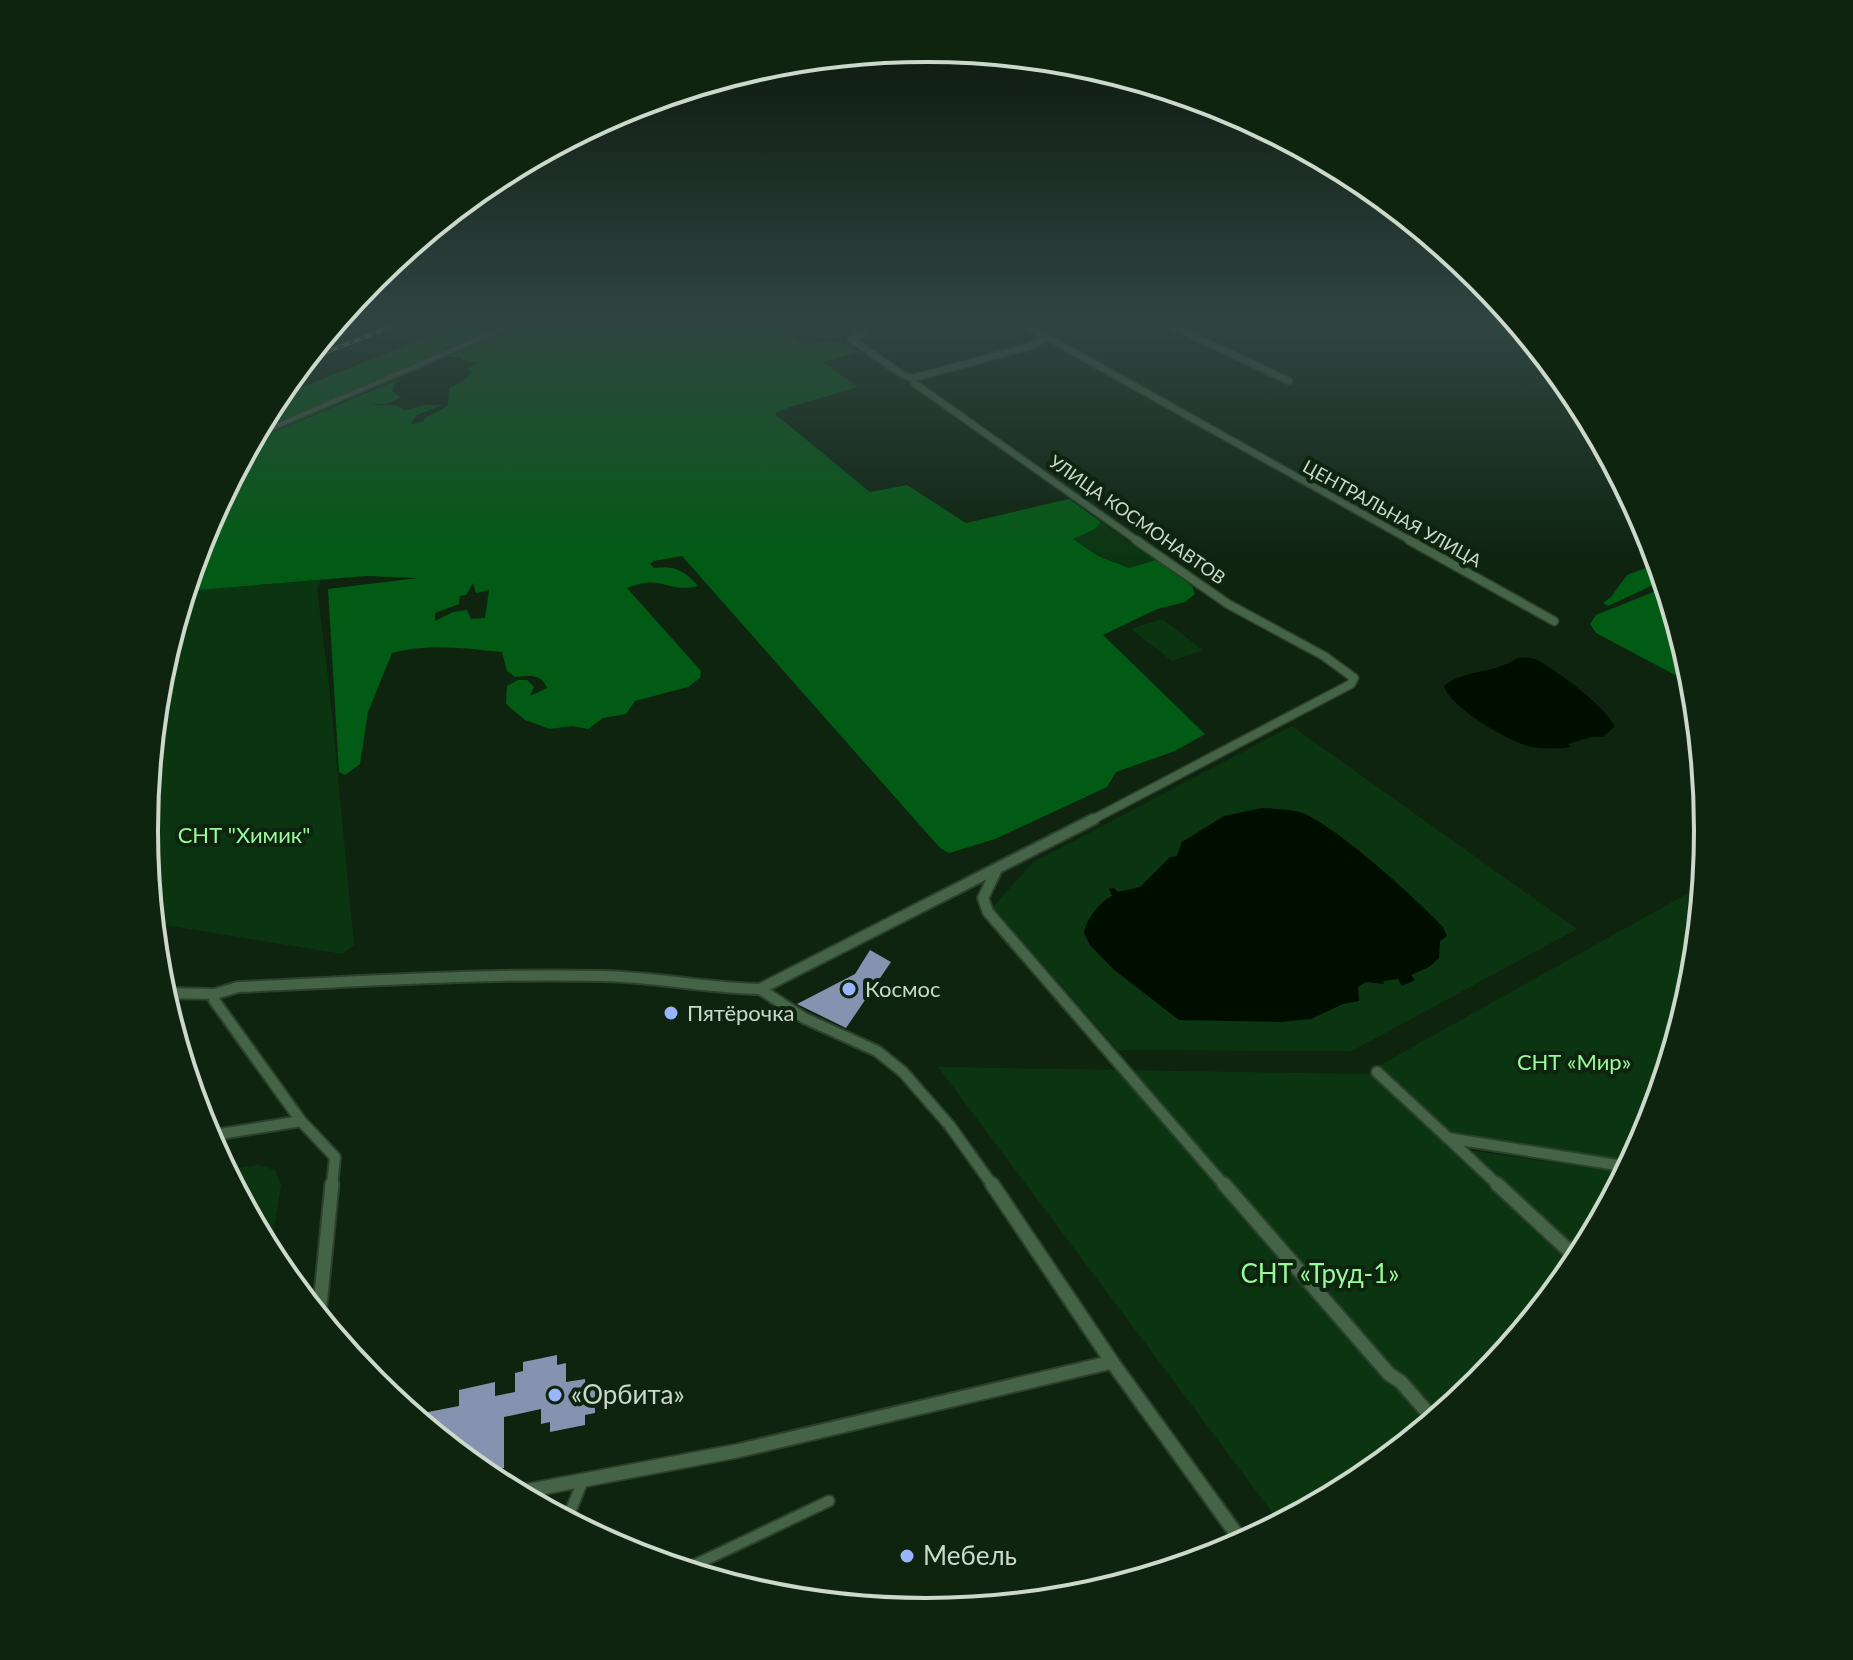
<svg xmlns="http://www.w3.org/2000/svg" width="1853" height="1660" viewBox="0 0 1853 1660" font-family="Lato,sans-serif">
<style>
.green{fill:#0b3510}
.forest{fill:#025b14;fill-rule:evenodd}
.water{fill:#000e00}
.building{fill:#8592b0}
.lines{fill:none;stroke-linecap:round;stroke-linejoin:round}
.pedestrian-casing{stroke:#2c412d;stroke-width:14}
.minor-far3-casing{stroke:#2c412d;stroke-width:9}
.minor-far2-casing{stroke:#2c412d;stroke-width:11}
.minor-far1-casing{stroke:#2c412d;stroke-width:14}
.minor-casing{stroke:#2c412d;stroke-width:17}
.tertiary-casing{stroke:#2c412d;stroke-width:4}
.pedestrian{stroke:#456346;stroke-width:10}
.minor-far3{stroke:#456346;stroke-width:6}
.minor-far2{stroke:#456346;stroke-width:8}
.minor-far1{stroke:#456346;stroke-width:10}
.minor{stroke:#456346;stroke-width:13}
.tertiary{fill:#456346;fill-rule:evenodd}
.rail-casing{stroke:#9dac9d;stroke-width:4}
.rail{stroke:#0e240f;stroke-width:2;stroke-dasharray:6;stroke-linecap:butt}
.poi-dot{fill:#99b5fd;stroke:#0e240f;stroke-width:3}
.labels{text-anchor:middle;stroke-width:8;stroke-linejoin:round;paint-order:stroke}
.far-street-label{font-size:18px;fill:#cbd8ca;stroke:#0e240f}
.park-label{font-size:22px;fill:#98fa9b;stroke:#0e240f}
.poi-label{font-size:22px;fill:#cbd8ca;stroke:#0e240f;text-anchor:start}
.near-park-label{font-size:26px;fill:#98fa9b;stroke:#0e240f}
.near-poi-label{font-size:26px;fill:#cbd8ca;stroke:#0e240f;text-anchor:start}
.rim{fill:none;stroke:#cbd8ca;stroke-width:4}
</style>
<rect width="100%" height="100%" fill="#0e240f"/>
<g class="green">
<path d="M1101,522L1156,560L1129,568L1098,556L1072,538L1095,529Z"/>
<path d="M321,580L317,588L330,694L354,945L343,954L154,923L145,830L160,677L186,591Z"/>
<path d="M1162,619L1203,650L1172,661L1131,629Z"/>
<path d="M1292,726L1577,929L1352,1051L1118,1050L993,907L1032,863Z"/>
<path d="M1703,885L1693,983L1649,1130L1631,1163L1453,1134L1380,1065Z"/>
<path d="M938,1067L1370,1074L1454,1148L1626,1173L1576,1265L1479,1383L1361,1480L1280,1523Z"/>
<path d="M259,1165L275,1170L281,1185L270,1253L229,1175L240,1168Z"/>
</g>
<g class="forest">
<path d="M451,327H471L482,333L473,339L462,340V344L451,345L437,356L417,361L407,369L363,385L358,390L256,433L272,403L281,399V396Z"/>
<path d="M519,327H777L805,344C826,340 841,339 859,352L823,362L858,387C843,392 780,408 775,414L870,492L907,485L966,523L1069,499L1101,522L1095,529L1073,539L1098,556L1129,568L1156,560L1192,586L1195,594L1185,602L1157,609L1103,635L1205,734L1175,751L1116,772L1107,787L995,839L949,853L940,848L682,556L654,561L650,564L654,568C674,565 684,570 698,586C669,594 662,573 627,588L701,671L700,678L688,687L635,701L626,714L603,718L588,729L571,726L550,729L525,720L506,704L507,686L518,680H527L534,687L530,696L547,688C541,673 529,676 515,677L507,671L502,652C464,648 429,643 392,653L368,712L360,764L345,775L339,772L328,589L418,578L366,576L186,591L204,530L252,441L397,380L392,391L401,397L389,403L369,405H396L405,410L425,405H443L417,415L410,424L423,422L426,417L448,406L449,388L463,381L472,372L467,369L479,362L462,360L461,357H447ZM473,583L476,593L489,590L485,618L471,619L467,610L453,612L435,621V613L459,604L460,596L466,595Z"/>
<path d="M1659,563L1664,580L1608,606L1603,603L1611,597L1627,575Z"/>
<path d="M1666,587L1694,678V685L1596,633L1590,624L1596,615Z"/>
</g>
<g class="water">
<path d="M1518,658C1524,658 1531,657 1537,660C1553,668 1611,710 1614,727L1603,737H1591L1568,744L1571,747C1558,749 1545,749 1532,747C1511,743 1449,707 1444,686C1465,669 1494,674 1518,658Z"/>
<path d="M1262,808C1274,809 1287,809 1299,812C1330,820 1419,901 1443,927L1447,936L1440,941L1439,958L1429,967L1411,975L1415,980L1402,986L1398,979L1383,981L1384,984L1366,982L1358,987L1359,1001L1343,1004L1311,1019L1280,1022L1179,1020L1113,969L1090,945L1084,933C1086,919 1101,901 1112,896L1109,889L1114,888L1118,892L1140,887L1170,857L1177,856L1182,842L1224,816Z"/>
</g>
<g class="building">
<path d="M870,950L891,962L846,1028L797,1004L855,974Z"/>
<path d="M557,1355V1365L566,1363V1382L585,1379L586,1389L595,1387V1413L585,1415V1425L550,1432V1422L541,1424V1409L504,1417V1468L482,1472L427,1427L428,1412L459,1406V1390L495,1382V1396L515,1392V1373L523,1371V1362Z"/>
</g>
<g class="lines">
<defs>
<g id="pedestrian">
<path d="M567,1520L583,1480"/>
<path d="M684,1570L829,1501"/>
</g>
<g id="minor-far3">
<path d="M1029,327L1413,542"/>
<path d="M1174,327L1289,381"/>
<path d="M866,332L851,339L903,375L913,378L914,383L1139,542"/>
<path d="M913,378L1031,346L1047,338"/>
</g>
<g id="minor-far2">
<path d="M1409,540L1554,621"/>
<path d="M1090,821L1351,684L1354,678L1324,656L1228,604L1136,540"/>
</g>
<g id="minor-far1">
<path d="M996,871L983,898L988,912L1225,1186"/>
<path d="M760,989L804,1018L877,1051L903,1072L950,1126L993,1186"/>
<path d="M163,993L215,994L238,987C359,982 481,973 603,976C655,977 707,988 760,989L1094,819"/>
<path d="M215,994L214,1000L301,1121L335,1157L332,1186"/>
<path d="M1377,1072L1448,1138L1629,1167"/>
<path d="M208,1136L301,1121"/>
<path d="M1448,1138L1499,1186"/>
</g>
<g id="minor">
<path d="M992,1184L1112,1362L1243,1543"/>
<path d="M1224,1184L1389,1374L1401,1382L1434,1420"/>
<path d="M1497,1184L1579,1260"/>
<path d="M319,1316L332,1184"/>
<path d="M515,1493L737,1451L1112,1362"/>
</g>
<g id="tertiary">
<path d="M349,327H358L320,342L325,336Z"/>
<path d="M502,327H511L254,438L257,432Z"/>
</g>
</defs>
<use href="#pedestrian" class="pedestrian-casing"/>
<use href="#minor-far3" class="minor-far3-casing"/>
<use href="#minor-far2" class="minor-far2-casing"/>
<use href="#minor-far1" class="minor-far1-casing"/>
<use href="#minor" class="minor-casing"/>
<use href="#tertiary" class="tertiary-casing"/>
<use href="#pedestrian" class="pedestrian"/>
<use href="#minor-far3" class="minor-far3"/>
<use href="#minor-far2" class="minor-far2"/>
<use href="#minor-far1" class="minor-far1"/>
<use href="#minor" class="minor"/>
<use href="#tertiary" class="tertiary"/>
<defs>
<path id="rail" d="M304,361L390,327"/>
</defs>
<use href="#rail" class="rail-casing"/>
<use href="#rail" class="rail"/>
</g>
<linearGradient id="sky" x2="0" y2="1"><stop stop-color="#081408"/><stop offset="0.58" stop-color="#304542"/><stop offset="1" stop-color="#304542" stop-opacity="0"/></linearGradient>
<rect width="1853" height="559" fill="url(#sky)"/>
<g class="poi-dot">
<circle cx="849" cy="989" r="8"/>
<circle cx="671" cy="1013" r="8"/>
<circle cx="555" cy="1395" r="8"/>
<circle cx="907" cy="1556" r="8"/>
</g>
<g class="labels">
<g class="far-street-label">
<text transform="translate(1392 514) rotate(29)" y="6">ЦЕНТРАЛЬНАЯ УЛИЦА</text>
<text transform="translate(1137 520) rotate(35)" y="6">УЛИЦА КОСМОНАВТОВ</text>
</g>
<g class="park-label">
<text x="244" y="843">СНТ "Химик"</text>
<text x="1574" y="1070">СНТ «Мир»</text>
</g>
<g class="poi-label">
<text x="865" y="997">Космос</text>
<text x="687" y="1021">Пятёрочка</text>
</g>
<g class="near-park-label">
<text x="1320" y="1283">СНТ «Труд-1»</text>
</g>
<g class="near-poi-label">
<text x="571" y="1404">«Орбита»</text>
<text x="923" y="1565">Мебель</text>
</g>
</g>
<path d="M0 0H1853V1660H0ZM158 830a768 768 0 1 1 1536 0a768 768 0 1 1-1536 0Z" fill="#0e240f" fill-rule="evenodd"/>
<path class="rim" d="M158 830a768 768 0 1 1 1536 0a768 768 0 1 1-1536 0Z"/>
</svg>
